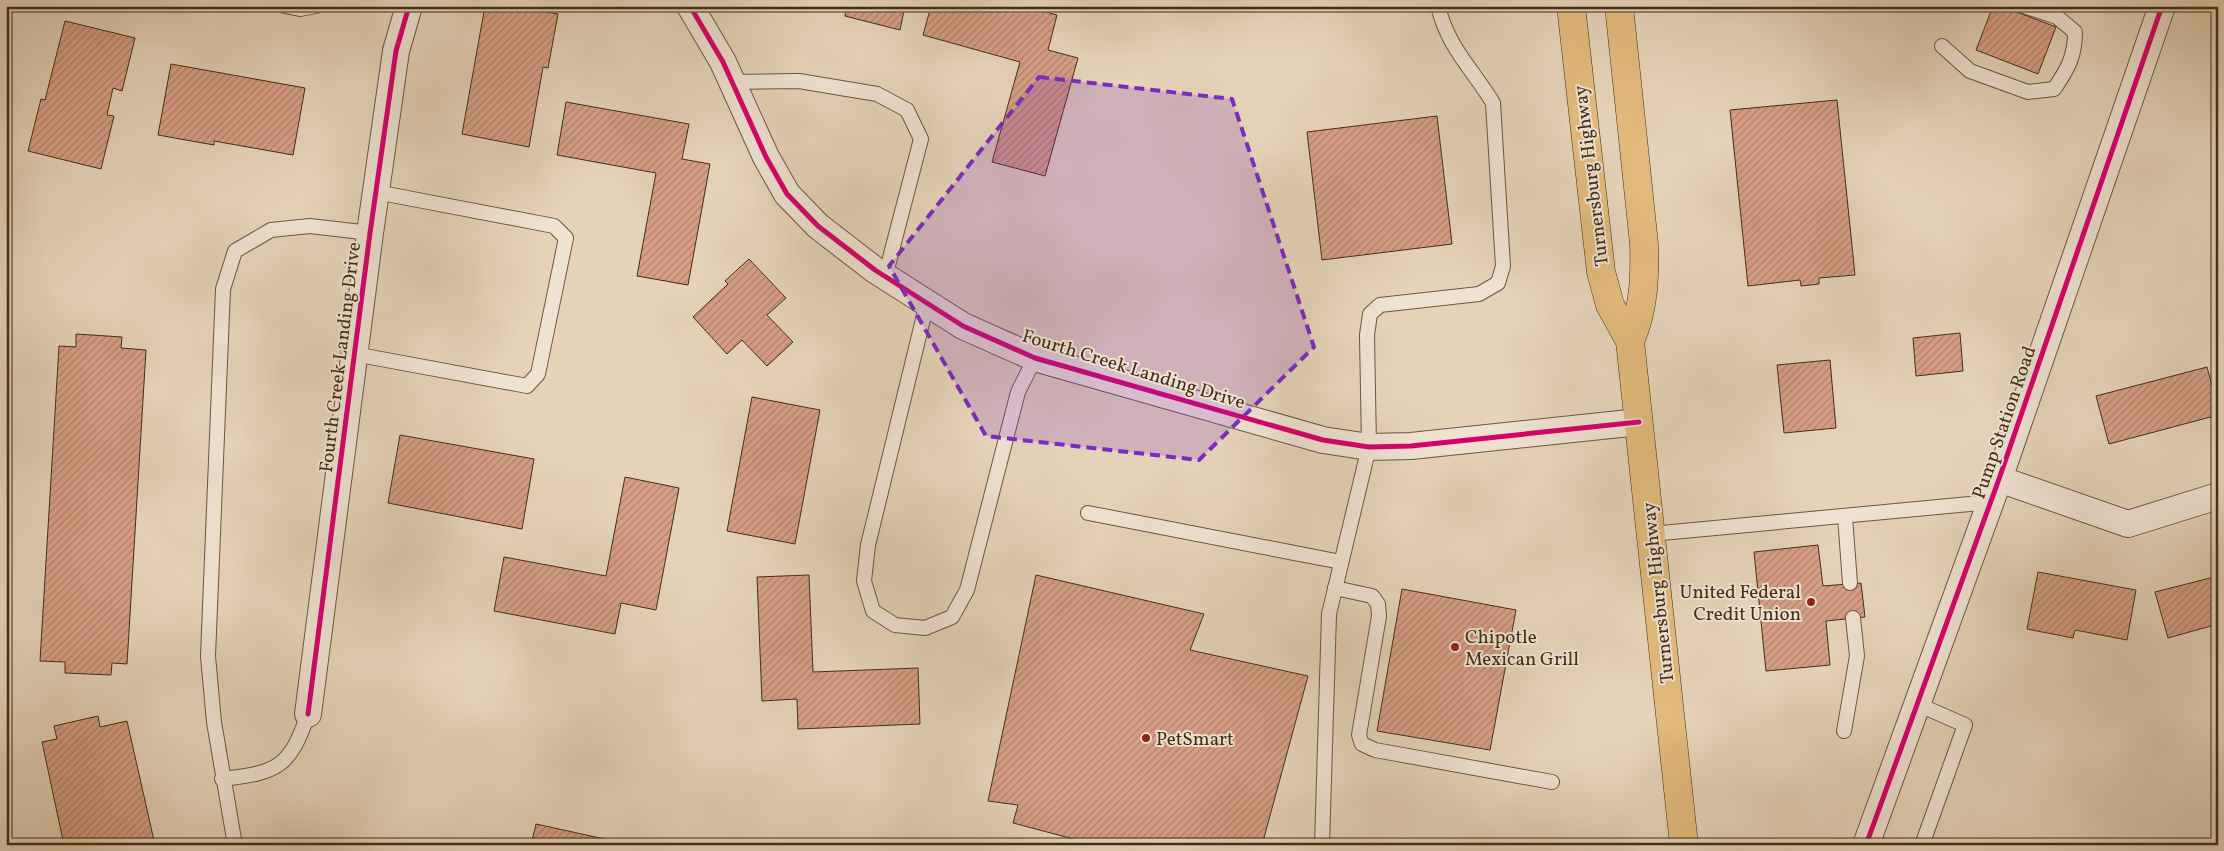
<svg xmlns="http://www.w3.org/2000/svg" width="2224" height="851" viewBox="0 0 2224 851" font-family="Vollkorn,serif">
<style>
.building{fill:url(#building-hatch);stroke:#412e15}
.lines{fill:none;stroke-linecap:round;stroke-linejoin:round}
.service-casing{stroke:#6a573e;stroke-width:16}
.minor-casing{stroke:#6a573e;stroke-width:28}
.primary-casing{stroke:#412e15;stroke-width:29}
.service{stroke:#eee2d2;stroke-width:14}
.minor{stroke:#eee2d2;stroke-width:26}
.primary{stroke:#e2ba7c;stroke-width:28}
.cycleway-casing{stroke:#eee2d2;stroke-width:8}
.cycleway{stroke:#d6006c;stroke-width:5}
.marked{fill:#7b2cbf;fill-opacity:0.2;stroke:#7b2cbf;stroke-width:4;stroke-dasharray:10 6;stroke-linejoin:round}
.poi-dot{fill:#8f2418;stroke:#eee2d2;stroke-width:2}
.labels{text-anchor:middle;stroke-width:4;stroke-linejoin:round;paint-order:stroke}
.street-label{font-size:19px;fill:#412e15;stroke:#eee2d2}
.poi-label{font-size:19px;fill:#412e15;stroke:#eee2d2;text-anchor:start}
</style>
<defs>
<pattern id="building-hatch" width="6" height="6" patternUnits="userSpaceOnUse" patternTransform="scale(1.25)"><rect width="6" height="6" fill="#d79f86"/><path d="M-1 1l2-2M0 6l6-6M5 7l2-2" fill="none" stroke="#b0826c"/></pattern>
</defs>
<rect width="100%" height="100%" fill="#e5d3b9"/>
<filter id="stains"><feTurbulence type="fractalNoise" baseFrequency=".004" numOctaves="4"/><feColorMatrix values="0 0 0 0 .2 0 0 0 0 .09 0 0 0 0 .02 0 0 0 .5 -.17"/></filter>
<radialGradient id="worn" r=".72"><stop offset=".6" stop-color="#630" stop-opacity="0"/><stop offset="1" stop-color="#630" stop-opacity=".3"/></radialGradient>
<g class="building">
<path d="M485,6H514L558,14L548,68L543,67L529,147L462,134Z"/>
<path d="M833,6H905L900,30L845,16L846,10Z"/>
<path d="M931,6H1025L1057,15L1048,50L1078,58L1045,176L992,162L1020,62L923,35Z"/>
<path d="M1993,6H2001L2056,27L2038,74L1976,50Z"/>
<path d="M65,21L135,38L122,91L113,88L107,115L114,116L101,169L28,151L41,99L45,100Z"/>
<path d="M171,64L305,88L293,155L214,141V145L158,135Z"/>
<path d="M1837,100L1855,275L1819,278V284L1801,286L1800,280L1748,286L1730,110Z"/>
<path d="M566,102L689,124L682,159L710,164L688,285L637,276L656,173L557,155Z"/>
<path d="M1437,116L1452,244L1322,260L1307,132Z"/>
<path d="M749,259L786,298L767,315L793,342L767,366L742,340L727,354L693,317L728,284L725,281Z"/>
<path d="M1960,333L1963,371L1916,376L1913,338Z"/>
<path d="M76,334L122,337L121,348L146,350L127,664L112,663L111,675L65,673V662L40,661L59,346L76,347Z"/>
<path d="M1830,360L1836,428L1784,433L1777,365Z"/>
<path d="M2207,367L2218,407V415L2109,444L2096,396Z"/>
<path d="M752,397L820,410L795,544L727,531Z"/>
<path d="M400,435L534,459L522,529L388,503Z"/>
<path d="M625,477L679,488L656,610L621,603L615,634L494,611L504,557L606,576Z"/>
<path d="M1818,545L1823,586L1861,583L1865,617L1826,621L1830,665L1766,671L1754,552Z"/>
<path d="M2038,572L2136,590L2127,640L2075,630L2073,638L2027,629Z"/>
<path d="M809,575L813,672L918,668L920,724L798,729L797,699L762,701L757,577Z"/>
<path d="M1036,575L1204,614L1190,650L1308,676L1262,845H1096L1013,823L1018,805L988,801Z"/>
<path d="M2218,576V624L2168,638L2155,592Z"/>
<path d="M1402,589L1516,610L1490,750L1377,731Z"/>
<path d="M98,716L100,727L127,721L155,845H64L42,742L57,739L54,726Z"/>
<path d="M536,824L632,845H531Z"/>
</g>
<g class="lines">
<defs>
<g id="service">
<path d="M285,6L300,9L316,6"/>
<path d="M1942,46L1970,71L2028,92L2054,89C2068,69 2075,56 2075,32L2057,17L2024,6"/>
<path d="M732,82L799,81L877,94L907,110L921,139L885,277"/>
<path d="M927,303L868,545L864,581L873,611L895,625L925,628L952,617L967,590L1018,392L1035,358"/>
<path d="M354,354L527,386L538,374L566,238L554,226L376,192"/>
<path d="M1088,513L1341,562"/>
<path d="M1845,517L1850,583"/>
<path d="M1651,534L1991,502"/>
<path d="M1335,588L1372,596L1378,604L1379,616L1359,735L1362,744L1375,750L1552,782"/>
<path d="M1917,704L1965,725L1922,845"/>
<path d="M1844,731L1857,656L1853,618"/>
<path d="M222,779C278,773 290,767 308,714"/>
<path d="M235,845L214,722L208,656L223,289L235,251L271,230L310,226L370,233"/>
<path d="M1322,845L1329,614L1369,447L1367,335L1370,314L1380,305L1479,294L1498,283L1503,266L1493,103C1472,68 1448,48 1438,6"/>
</g>
<g id="minor">
<path d="M690,6L723,62L766,157L787,194L818,226L875,270L963,326L1035,358L1323,440L1369,447L1411,446L1639,422"/>
<path d="M1999,479L2128,524L2218,496"/>
<path d="M308,714L370,233L396,51L409,6"/>
<path d="M1866,845L1999,479L2162,6"/>
</g>
<g id="primary">
<path d="M1571,6L1601,272L1610,305L1630,341L1684,845"/>
<path d="M1619,6L1644,244C1645,278 1644,309 1630,341"/>
</g>
</defs>
<use href="#service" class="service-casing"/>
<use href="#minor" class="minor-casing"/>
<use href="#primary" class="primary-casing"/>
<use href="#service" class="service"/>
<use href="#minor" class="minor"/>
<use href="#primary" class="primary"/>
<defs>
<g id="cycleway">
<path d="M690,6L723,62L766,157L787,194L818,226L875,270L963,326L1035,358L1323,440L1369,447L1411,446L1639,422"/>
<path d="M308,714L370,233L396,51L409,6"/>
<path d="M1866,845L1999,479L2162,6"/>
</g>
</defs>
<use href="#cycleway" class="cycleway-casing"/>
<use href="#cycleway" class="cycleway"/>
</g>
<path class="marked" d="M1039,77L1232,99L1314,347L1199,460L986,436L889,266Z"/>
<g class="poi-dot">
<circle cx="1811" cy="602" r="5"/>
<circle cx="1455" cy="647" r="5"/>
<circle cx="1146" cy="738" r="5"/>
</g>
<g class="labels">
<g class="street-label">
<text transform="translate(1590 176) rotate(-97)" y="7">Turnersburg Highway</text>
<text transform="translate(339 357) rotate(-83)" y="7">Fourth Creek Landing Drive</text>
<text transform="translate(1134 368) rotate(17)" y="7">Fourth Creek Landing Drive</text>
<text transform="translate(2003 422) rotate(-71)" y="7">Pump Station Road</text>
<text transform="translate(1657 593) rotate(-96)" y="7">Turnersburg Highway</text>
</g>
<g class="poi-label">
<text x="1801" y="598" text-anchor="end">United Federal<tspan x="1801" dy="22">Credit Union</tspan></text>
<text x="1465" y="643">Chipotle<tspan x="1465" dy="22">Mexican Grill</tspan></text>
<text x="1156" y="745">PetSmart</text>
</g>
</g>
<rect width="2224" height="851" fill="none" stroke="#e5d3b9" stroke-width="25"/>
<rect x="8" y="8" width="2209" height="836" fill="none" stroke="#412e15" stroke-width="2.5"/>
<rect x="12" y="12" width="2199" height="826" fill="none" stroke="#412e15"/>
<rect width="100%" height="100%" filter="url(#stains)"/>
<rect width="100%" height="100%" fill="url(#worn)"/>
</svg>
